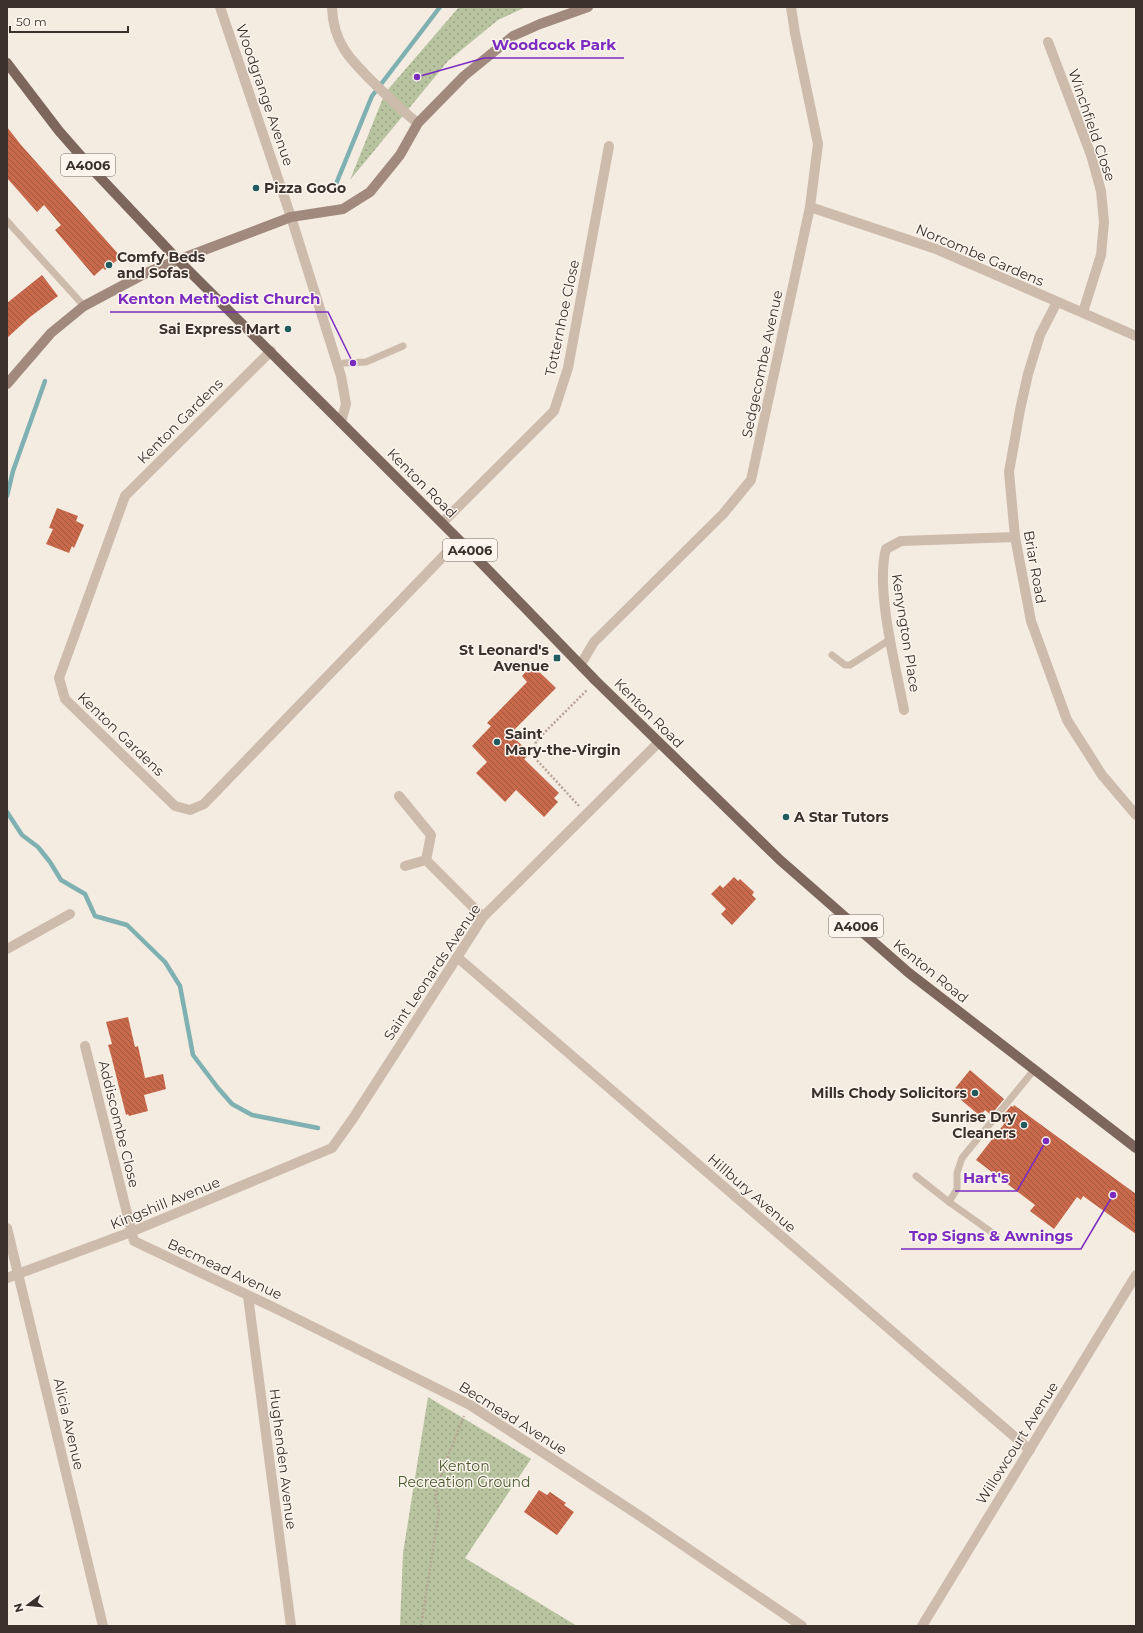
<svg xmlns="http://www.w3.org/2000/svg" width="1143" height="1633" viewBox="0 0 1143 1633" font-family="Montserrat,sans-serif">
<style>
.park{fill:url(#park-dots)}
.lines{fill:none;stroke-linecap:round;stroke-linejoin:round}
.stream{stroke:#7fb0b2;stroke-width:4.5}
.building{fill:url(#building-back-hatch)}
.path{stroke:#b9a596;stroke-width:2.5;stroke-dasharray:2 2;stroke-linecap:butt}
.lane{stroke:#cdbbac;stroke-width:7}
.street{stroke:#cdbbac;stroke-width:10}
.secondary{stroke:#a18a7d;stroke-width:10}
.primary{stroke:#7d675c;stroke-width:10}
.poi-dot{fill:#1f5a5e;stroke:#fbf5ee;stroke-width:1.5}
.labels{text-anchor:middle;stroke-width:3;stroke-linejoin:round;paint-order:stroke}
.shield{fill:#fbf5ee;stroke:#756b66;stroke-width:1}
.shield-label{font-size:13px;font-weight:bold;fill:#3b302b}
.street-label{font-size:14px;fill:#3b302b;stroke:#fbf5ee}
.poi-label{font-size:14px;font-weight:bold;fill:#3b302b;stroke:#fbf5ee;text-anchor:start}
.park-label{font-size:14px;fill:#4a5a2e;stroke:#fbf5ee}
.leader{fill:none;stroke:#7b2cbf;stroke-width:1.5}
.callout-dot{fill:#7b2cbf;stroke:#fbf5ee;stroke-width:1.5}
.callout-label{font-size:15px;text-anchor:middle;font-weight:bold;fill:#7b2cbf;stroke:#fbf5ee;stroke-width:3;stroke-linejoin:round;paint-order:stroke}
</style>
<defs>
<pattern id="park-dots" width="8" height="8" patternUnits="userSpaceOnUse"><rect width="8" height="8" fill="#b8c4a0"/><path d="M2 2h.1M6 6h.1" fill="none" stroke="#97a083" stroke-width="1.8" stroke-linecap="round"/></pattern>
<pattern id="building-back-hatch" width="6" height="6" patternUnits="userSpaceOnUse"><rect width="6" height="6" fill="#c8694b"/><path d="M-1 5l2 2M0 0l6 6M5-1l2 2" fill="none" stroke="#a4573f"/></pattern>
</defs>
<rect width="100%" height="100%" fill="#f4ebe1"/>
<g class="park">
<path d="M459,7H526L498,20L448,61L350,180L385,93Z"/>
<path d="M428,1397L531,1459L465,1558L577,1626H400L403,1553Z"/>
</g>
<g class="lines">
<g class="stream">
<path d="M336,184L372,96L440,7"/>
<path d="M7,496L13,471L45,381"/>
<path d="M7,812L22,835L38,847L50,862L61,880L85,894L95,916L127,925L165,962L180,986L193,1055L218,1088L232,1104L252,1115L318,1128"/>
</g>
</g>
<g class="building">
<path d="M7,127L21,145L121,257L105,270L103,268L94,276L55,230L61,225L44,205L37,212L7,178Z"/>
<path d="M42,275L58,296L30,317L7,338V303Z"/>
<path d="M57,508L78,516L76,521L84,525L74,548L72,546L69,553L46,544L53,529L49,528Z"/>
<path d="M532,665L556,688L510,734L530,753L524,759L559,793L554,798L558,802L544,817L516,790L505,802L476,773L487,762L472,746L491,726L487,723L527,682L522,676Z"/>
<path d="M734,877L738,881L740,879L754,892L752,895L756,899L732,925L721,914L726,909L711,894L720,885L723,888Z"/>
<path d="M128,1017L135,1047L138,1046L145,1078L163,1074L166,1089L144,1095L148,1111L129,1116L128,1114L126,1115L111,1055L108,1045L112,1044L106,1022Z"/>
<path d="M970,1070L1004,1099L991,1115L985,1110L980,1116L952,1092Z"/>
<path d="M1014,1105L1136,1194V1234L1083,1196L1081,1200L1077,1197L1054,1229L1030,1211L1035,1205L976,1160L1004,1124L999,1120L1011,1106L1013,1107Z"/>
<path d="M539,1490L547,1495L550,1492L566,1503L564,1505L574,1512L557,1535L524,1512Z"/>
</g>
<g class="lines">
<g class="path">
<path d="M579,806L534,757L536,741L587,690"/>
<path d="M421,1626L439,1511L435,1496L444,1466L464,1416"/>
</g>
<g class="lane">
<path d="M7,221L84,306"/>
<path d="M337,366L344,363L366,362L403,346"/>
<path d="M832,655L845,665H850L891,639"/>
<path d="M916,1176L949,1202L957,1189V1173L962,1158L1034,1070"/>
<path d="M949,1202L997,1236"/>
</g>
<g class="street">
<path d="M220,7L291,217L341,376L346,404L341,422"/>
<path d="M332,7C333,47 355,64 381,90C393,101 404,113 418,123"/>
<path d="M1048,42L1091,155L1101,191L1104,222L1101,255L1083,312"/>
<path d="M810,207L936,249L1136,336"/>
<path d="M1057,302L1040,335L1028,374L1020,410L1009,472L1015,537L1031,621L1067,720L1102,775L1136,815"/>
<path d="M271,351L125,496L59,678L65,699L175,806L190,810L204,804L459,540"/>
<path d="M442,523L554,411L568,368L609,146"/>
<path d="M581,664L594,642L723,514L751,480L810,207L818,144L795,33L791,7"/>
<path d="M904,710C896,667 875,589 886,549L901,541L1015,537"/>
<path d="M399,796L431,835L426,860L405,866"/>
<path d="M426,860L483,917"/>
<path d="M7,949L70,914"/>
<path d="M457,957L1030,1450"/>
<path d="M85,1046L134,1241L279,1310L470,1405L640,1516L802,1626"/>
<path d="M7,1228L103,1626"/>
<path d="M7,1278L131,1232L332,1148L354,1117L483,917L658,743"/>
<path d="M248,1296L291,1626"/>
<path d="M922,1626L1136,1275"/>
</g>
<path class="secondary" d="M7,384L51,333L84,306L146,273L178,260L291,217L343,209L370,192L400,155L418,123L464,76L513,36L540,24L588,7"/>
<path class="primary" d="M7,63L59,131L95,172L178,260L459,540L596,681L780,860L909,973L1136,1148"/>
</g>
<g class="poi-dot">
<circle cx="256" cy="188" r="4"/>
<circle cx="109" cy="265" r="4"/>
<circle cx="288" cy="329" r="4"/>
<rect x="553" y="654" width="8" height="8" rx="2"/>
<circle cx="497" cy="742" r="4"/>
<circle cx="786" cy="817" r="4"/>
<circle cx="975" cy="1093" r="4"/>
<circle cx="1024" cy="1125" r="4"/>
</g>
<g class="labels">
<g class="shield">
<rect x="61" y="154" width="54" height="22" rx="3"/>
<rect x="443" y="539" width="54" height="22" rx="3"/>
<rect x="829" y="915" width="54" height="22" rx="3"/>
</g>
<g class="shield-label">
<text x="88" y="170">A4006</text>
<text x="470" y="555">A4006</text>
<text x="856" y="931">A4006</text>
</g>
<g class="street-label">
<text transform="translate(265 95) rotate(71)" y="5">Woodgrange Avenue</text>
<text transform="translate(1092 125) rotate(71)" y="5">Winchfield Close</text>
<text transform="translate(980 255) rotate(23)" y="5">Norcombe Gardens</text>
<text transform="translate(562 318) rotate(-78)" y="5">Totternhoe Close</text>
<text transform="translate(762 364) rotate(-78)" y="5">Sedgecombe Avenue</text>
<text transform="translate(180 421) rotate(-45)" y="5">Kenton Gardens</text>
<text transform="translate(422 483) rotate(45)" y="5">Kenton Road</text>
<text transform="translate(1035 567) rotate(80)" y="5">Briar Road</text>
<text transform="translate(906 633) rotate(81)" y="5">Kenyngton Place</text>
<text transform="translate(649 713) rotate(45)" y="5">Kenton Road</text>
<text transform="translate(121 734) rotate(44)" y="5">Kenton Gardens</text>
<text transform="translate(931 971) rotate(39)" y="5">Kenton Road</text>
<text transform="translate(432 972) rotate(-56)" y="5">Saint Leonards Avenue</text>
<text transform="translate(119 1124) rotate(76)" y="5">Addiscombe Close</text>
<text transform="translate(752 1193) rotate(41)" y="5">Hillbury Avenue</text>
<text transform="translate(165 1203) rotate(-22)" y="5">Kingshill Avenue</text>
<text transform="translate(225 1269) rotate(25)" y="5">Becmead Avenue</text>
<text transform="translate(513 1418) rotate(32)" y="5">Becmead Avenue</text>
<text transform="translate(69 1424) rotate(77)" y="5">Alicia Avenue</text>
<text transform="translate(1017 1443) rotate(-58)" y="5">Willowcourt Avenue</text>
<text transform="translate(283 1459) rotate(83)" y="5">Hughenden Avenue</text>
</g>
<g class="poi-label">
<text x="264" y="193">Pizza GoGo</text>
<text x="117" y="262">Comfy Beds<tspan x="117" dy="16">and Sofas</tspan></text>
<text x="280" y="334" text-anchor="end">Sai Express Mart</text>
<text x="549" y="655" text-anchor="end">St Leonard's<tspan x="549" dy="16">Avenue</tspan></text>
<text x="505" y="739">Saint<tspan x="505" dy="16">Mary-the-Virgin</tspan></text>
<text x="794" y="822">A Star Tutors</text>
<text x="967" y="1098" text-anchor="end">Mills Chody Solicitors</text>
<text x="1016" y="1122" text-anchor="end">Sunrise Dry<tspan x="1016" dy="16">Cleaners</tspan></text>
</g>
<g class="park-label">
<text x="464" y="1471">Kenton<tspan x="464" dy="16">Recreation Ground</tspan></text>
</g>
</g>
<path class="leader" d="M417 77L484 58H624M353 363L328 312H110M1046 1141L1017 1191H955M1113 1195L1081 1249H901"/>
<g class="callout-dot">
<circle cx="417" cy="77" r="4"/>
<circle cx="353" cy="363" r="4"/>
<circle cx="1046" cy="1141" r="4"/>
<circle cx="1113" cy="1195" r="4"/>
</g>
<g class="callout-label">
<text x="554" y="50">Woodcock Park</text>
<text x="219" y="304">Kenton Methodist Church</text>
<text x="986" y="1183">Hart's</text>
<text x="991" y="1241">Top Signs &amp; Awnings</text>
</g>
<rect width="1143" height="1633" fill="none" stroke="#3b302b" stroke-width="16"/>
<g transform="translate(28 1605) rotate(254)" stroke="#fbf5ee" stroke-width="3" paint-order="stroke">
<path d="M0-3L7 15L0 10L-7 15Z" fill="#3b302b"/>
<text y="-6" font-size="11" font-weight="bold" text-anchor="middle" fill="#3b302b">N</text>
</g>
<path d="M10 26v6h118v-6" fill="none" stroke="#3b302b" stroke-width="2"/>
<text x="16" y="26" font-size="12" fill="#3b302b" stroke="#fbf5ee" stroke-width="3" paint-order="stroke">50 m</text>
</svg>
